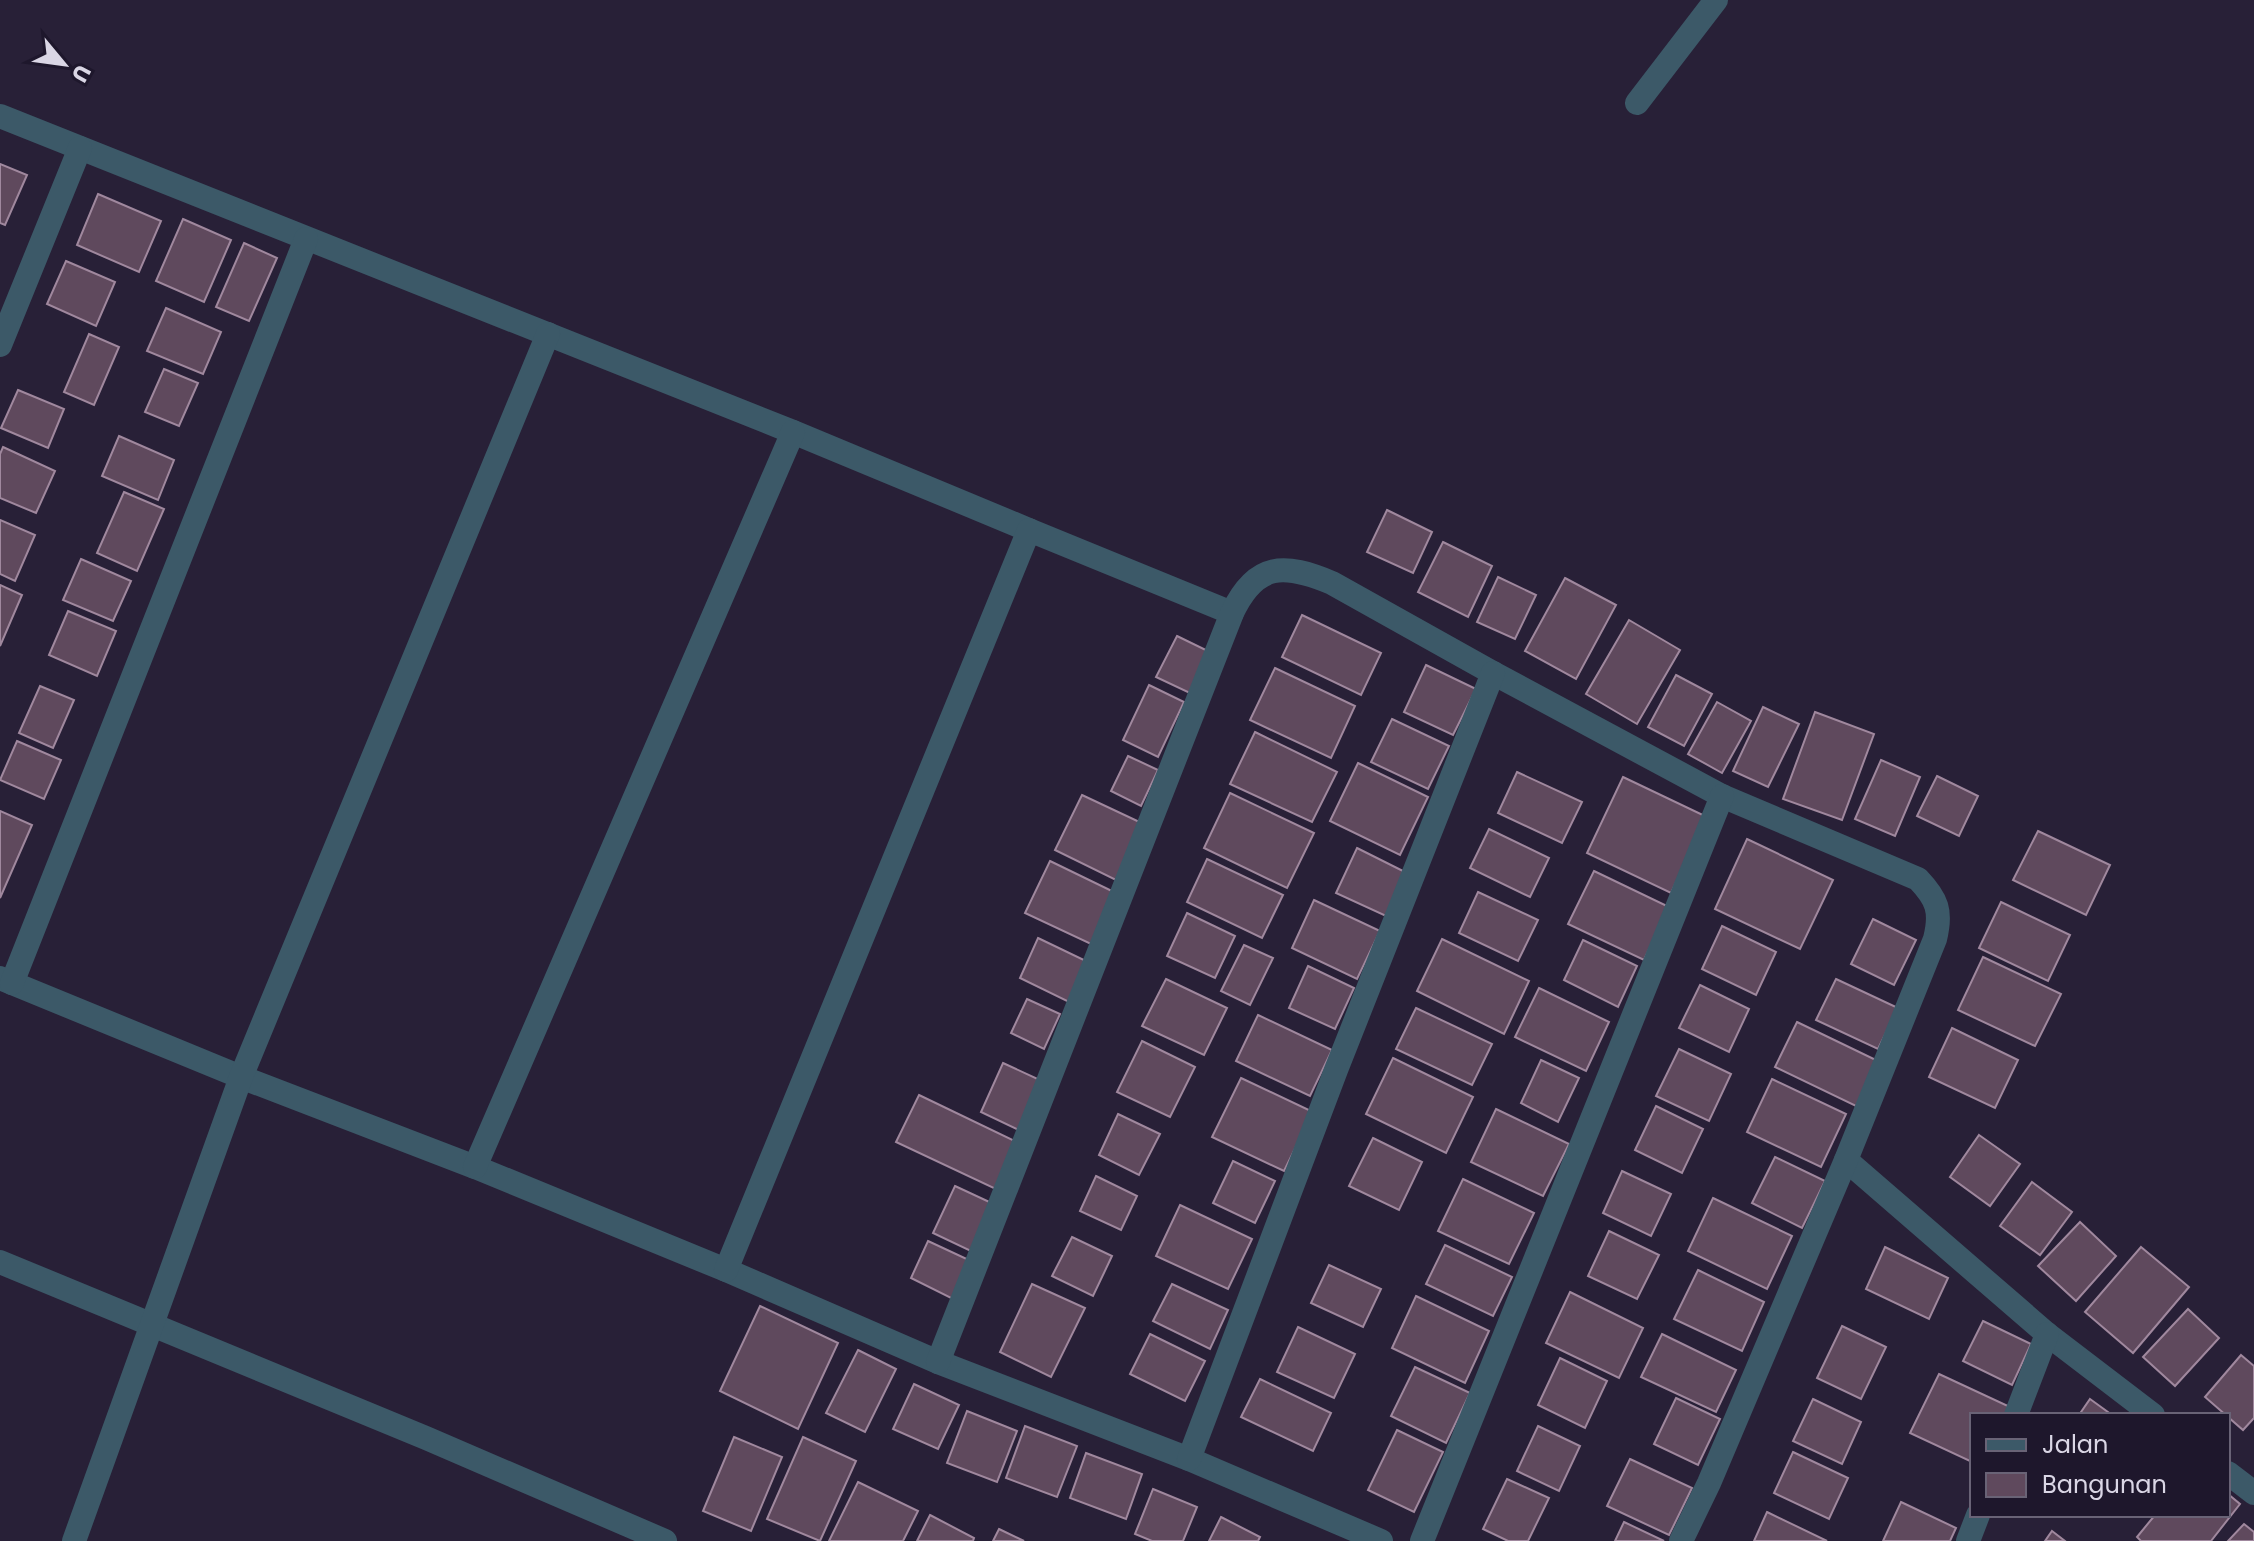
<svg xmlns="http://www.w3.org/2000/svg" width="2254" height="1541" viewBox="0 0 2254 1541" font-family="Poppins,sans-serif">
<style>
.building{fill:#5f495d;stroke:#a0889e;stroke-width:2}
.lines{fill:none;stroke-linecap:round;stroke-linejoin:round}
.street{stroke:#3c5968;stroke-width:24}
</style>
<rect width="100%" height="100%" fill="#282037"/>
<g class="building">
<path d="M0,164L27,175L5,225L0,223Z"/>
<path d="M98,194L161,221L139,272L77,245Z"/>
<path d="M183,219L231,240L204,302L156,281Z"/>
<path d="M244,243L277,258L249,321L216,307Z"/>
<path d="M66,261L115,282L96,326L47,304Z"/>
<path d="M166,308L221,332L203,374L147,351Z"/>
<path d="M89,334L119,347L94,405L64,392Z"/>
<path d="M164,369L198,383L179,426L145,412Z"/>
<path d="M18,390L64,409L48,448L1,428Z"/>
<path d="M119,436L174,460L158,500L102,476Z"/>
<path d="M3,447L55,471L36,513L0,498V454Z"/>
<path d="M124,492L164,509L137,571L97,553Z"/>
<path d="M1387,510L1432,532L1413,573L1367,552Z"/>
<path d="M0,520L35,535L15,581L0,574Z"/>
<path d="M1443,542L1492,566L1468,617L1418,592Z"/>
<path d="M81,559L131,581L113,621L63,600Z"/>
<path d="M1498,577L1536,595L1515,639L1477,622Z"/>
<path d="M1565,578L1616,605L1576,679L1525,651Z"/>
<path d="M0,585L22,595L0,646Z"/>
<path d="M68,611L116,631L97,676L49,655Z"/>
<path d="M1302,615L1381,653L1361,695L1282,657Z"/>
<path d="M1629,620L1680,650L1637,724L1586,694Z"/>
<path d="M1177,636L1214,654L1194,695L1156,677Z"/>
<path d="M1426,665L1476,689L1453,735L1404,712Z"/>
<path d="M1275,668L1355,706L1331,758L1250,720Z"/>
<path d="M1676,675L1712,694L1684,746L1648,727Z"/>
<path d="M1149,685L1184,702L1158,757L1123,740Z"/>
<path d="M40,686L74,700L53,748L19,733Z"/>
<path d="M1717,702L1751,721L1722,773L1688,754Z"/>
<path d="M1763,707L1799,724L1768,787L1733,771Z"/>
<path d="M1815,712L1874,734L1842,820L1783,799Z"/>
<path d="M1392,719L1449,746L1428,789L1371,762Z"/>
<path d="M1255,732L1337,772L1312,822L1230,784Z"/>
<path d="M17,741L61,760L44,799L0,780Z"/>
<path d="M1128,756L1158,770L1141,806L1111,791Z"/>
<path d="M1881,760L1920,777L1895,836L1855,819Z"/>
<path d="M1358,763L1428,797L1400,855L1330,821Z"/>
<path d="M1517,772L1582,802L1562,843L1498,813Z"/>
<path d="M1937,776L1978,796L1959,836L1917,816Z"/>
<path d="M1623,777L1707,817L1671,893L1587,853Z"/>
<path d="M1230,793L1314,833L1287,888L1204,848Z"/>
<path d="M1082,795L1148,826L1120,882L1055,850Z"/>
<path d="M0,811L32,825L0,898Z"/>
<path d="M1489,829L1549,858L1530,897L1470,868Z"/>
<path d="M2038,831L2110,865L2086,915L2013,880Z"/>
<path d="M1747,839L1833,880L1800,949L1715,909Z"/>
<path d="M1357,848L1407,873L1386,916L1336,893Z"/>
<path d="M1207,859L1283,895L1262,938L1187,902Z"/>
<path d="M1050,861L1116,893L1091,944L1025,913Z"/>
<path d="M1594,871L1669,907L1644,960L1568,924Z"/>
<path d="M1478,892L1538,920L1518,961L1459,933Z"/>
<path d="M1314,900L1380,931L1357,979L1292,948Z"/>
<path d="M2001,902L2070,935L2048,981L1979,948Z"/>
<path d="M1187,913L1235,936L1215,978L1167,956Z"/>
<path d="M1873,919L1916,940L1894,985L1851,964Z"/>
<path d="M1722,926L1776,952L1756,995L1702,969Z"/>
<path d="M1038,938L1088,962L1069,1002L1020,978Z"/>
<path d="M1442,939L1529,981L1504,1034L1417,991Z"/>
<path d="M1583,940L1637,966L1618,1007L1564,980Z"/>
<path d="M1244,945L1273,958L1250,1005L1221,991Z"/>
<path d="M1983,957L2061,994L2035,1046L1958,1010Z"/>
<path d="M1308,966L1354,988L1335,1029L1289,1008Z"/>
<path d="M1166,979L1227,1008L1204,1055L1142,1026Z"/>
<path d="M1836,979L1898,1008L1878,1049L1816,1020Z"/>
<path d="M1700,985L1749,1009L1729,1052L1679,1028Z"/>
<path d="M1539,988L1609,1022L1586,1071L1515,1037Z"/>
<path d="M1027,999L1060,1014L1044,1049L1011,1033Z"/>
<path d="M1416,1008L1492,1044L1472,1085L1396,1049Z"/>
<path d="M1258,1015L1332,1050L1310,1096L1236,1061Z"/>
<path d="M1797,1022L1880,1062L1858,1107L1775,1067Z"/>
<path d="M1952,1028L2018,1060L1995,1108L1929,1077Z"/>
<path d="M1142,1041L1195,1067L1170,1117L1117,1092Z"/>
<path d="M1679,1049L1731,1074L1709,1121L1656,1096Z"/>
<path d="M1393,1058L1473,1097L1446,1153L1366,1114Z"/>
<path d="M1541,1060L1579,1078L1558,1122L1521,1103Z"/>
<path d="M1003,1063L1042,1081L1019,1130L981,1112Z"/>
<path d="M1241,1078L1313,1112L1284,1171L1212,1137Z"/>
<path d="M1772,1079L1846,1114L1821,1167L1747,1132Z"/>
<path d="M919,1095L1023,1145L1000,1191L896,1142Z"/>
<path d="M1656,1106L1703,1129L1682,1173L1635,1150Z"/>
<path d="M1496,1109L1569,1144L1543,1196L1471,1162Z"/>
<path d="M1118,1114L1160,1134L1139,1175L1099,1155Z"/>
<path d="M1979,1135L2020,1164L1990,1206L1950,1177Z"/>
<path d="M1373,1138L1422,1162L1399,1210L1349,1186Z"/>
<path d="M1775,1157L1825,1181L1802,1228L1752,1203Z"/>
<path d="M1233,1161L1275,1181L1255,1223L1213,1203Z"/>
<path d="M1622,1171L1671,1194L1651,1236L1603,1213Z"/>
<path d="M1096,1176L1137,1196L1121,1230L1080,1211Z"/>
<path d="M1463,1179L1534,1213L1509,1264L1438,1231Z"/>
<path d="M2032,1182L2072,1212L2040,1255L2000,1226Z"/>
<path d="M955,1186L998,1206L975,1253L933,1233Z"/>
<path d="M1713,1198L1792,1236L1767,1289L1688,1251Z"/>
<path d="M1180,1205L1252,1239L1228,1289L1156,1256Z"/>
<path d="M2080,1222L2116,1256L2076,1301L2038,1266Z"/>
<path d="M1609,1231L1659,1255L1637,1299L1588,1276Z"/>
<path d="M1072,1237L1112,1256L1093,1296L1052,1276Z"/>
<path d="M928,1241L971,1261L953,1299L911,1278Z"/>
<path d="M1445,1245L1512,1277L1493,1316L1426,1284Z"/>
<path d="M1885,1247L1948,1278L1929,1319L1866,1289Z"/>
<path d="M2141,1247L2189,1287L2133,1353L2085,1312Z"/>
<path d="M1329,1265L1381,1289L1363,1327L1311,1303Z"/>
<path d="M1698,1270L1764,1302L1742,1351L1674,1319Z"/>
<path d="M1032,1284L1085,1308L1051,1377L1000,1352Z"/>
<path d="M1172,1284L1228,1310L1210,1349L1153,1321Z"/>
<path d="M1570,1292L1643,1328L1619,1378L1546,1343Z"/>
<path d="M1416,1296L1489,1331L1465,1383L1392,1348Z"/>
<path d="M760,1306L838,1343L798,1429L720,1391Z"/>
<path d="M2188,1309L2219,1338L2175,1386L2143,1357Z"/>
<path d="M1983,1321L2031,1344L2012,1385L1963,1361Z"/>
<path d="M1842,1326L1886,1347L1861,1399L1817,1378Z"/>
<path d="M1298,1327L1355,1354L1334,1398L1277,1372Z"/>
<path d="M1150,1334L1205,1361L1185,1401L1130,1374Z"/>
<path d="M1662,1334L1736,1370L1716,1412L1641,1377Z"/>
<path d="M858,1350L896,1369L865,1432L826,1413Z"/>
<path d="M2241,1355L2254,1366V1418L2243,1430L2205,1397Z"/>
<path d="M1560,1358L1607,1381L1585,1428L1538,1405Z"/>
<path d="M1415,1367L1470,1393L1446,1443L1391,1416Z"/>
<path d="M1939,1374L2010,1407L2006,1415H1972V1462L1910,1433Z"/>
<path d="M1260,1379L1331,1413L1313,1451L1241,1417Z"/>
<path d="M914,1384L959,1405L938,1449L893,1429Z"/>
<path d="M1676,1398L1720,1419L1698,1465L1654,1444Z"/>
<path d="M1813,1399L1861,1422L1842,1464L1793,1441Z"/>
<path d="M2090,1399L2112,1415H2079Z"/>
<path d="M967,1411L1017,1431L997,1482L947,1463Z"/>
<path d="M1025,1426L1077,1446L1057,1497L1006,1478Z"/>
<path d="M1538,1426L1580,1446L1559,1491L1517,1471Z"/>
<path d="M1397,1430L1443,1452L1414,1512L1368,1490Z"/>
<path d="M734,1437L782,1457L751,1531L703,1511Z"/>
<path d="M803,1437L856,1461L820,1541L767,1519Z"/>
<path d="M1793,1452L1848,1478L1829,1519L1774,1493Z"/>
<path d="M1086,1453L1142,1474L1126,1519L1070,1498Z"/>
<path d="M1630,1459L1692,1488L1669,1535L1607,1506Z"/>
<path d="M1507,1479L1549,1498L1528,1541H1508L1483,1529Z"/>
<path d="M858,1482L918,1511L903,1541H829Z"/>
<path d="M1153,1489L1197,1507L1183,1541H1152L1135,1534Z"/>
<path d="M2228,1494L2240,1504L2211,1541H2141L2137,1537L2155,1515H2228Z"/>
<path d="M1901,1502L1956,1528L1950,1541H1883Z"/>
<path d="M1767,1512L1827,1541H1754Z"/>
<path d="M930,1515L974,1538L973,1541H917Z"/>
<path d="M1221,1517L1260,1537L1258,1541H1209Z"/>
<path d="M1624,1522L1664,1541H1615Z"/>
<path d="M2244,1524L2254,1532V1541H2228Z"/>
<path d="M999,1529L1024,1541H993Z"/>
<path d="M2052,1531L2065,1541H2045Z"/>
</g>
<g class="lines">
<g class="street">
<path d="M1637,103L1716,0"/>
<path d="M0,116L793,432L1029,530"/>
<path d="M0,345L80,148"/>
<path d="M0,978L241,1077L475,1167L726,1270L938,1362L1189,1459L1381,1541"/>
<path d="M12,983L306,239"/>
<path d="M1846,1160L2047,1334L2153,1415"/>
<path d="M475,1167L793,432"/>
<path d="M0,1262L426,1438L665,1541"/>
<path d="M726,1270L1029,530L1232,613"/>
<path d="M938,1362L1232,613C1256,562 1284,563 1332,583L1493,673L1722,796L1918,879C1937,899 1942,911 1935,939L1846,1160L1709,1483L1681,1541"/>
<path d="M2016,1415L2047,1334"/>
<path d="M1189,1459L1336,1070L1493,673"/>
<path d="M2228,1473L2254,1493"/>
<path d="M74,1541L241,1077L548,334"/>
<path d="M1422,1541L1722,796"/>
<path d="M1968,1541L1978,1515"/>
</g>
</g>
<rect x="1970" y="1413" width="260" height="104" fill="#1e172c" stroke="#696376" stroke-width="2"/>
<rect x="1986" y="1439" width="40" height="12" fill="#3c5968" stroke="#696376" stroke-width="2"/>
<text x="2042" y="1453" font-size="24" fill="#dad6e5">Jalan</text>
<rect x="1986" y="1473" width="40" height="24" fill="#5f495d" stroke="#696376" stroke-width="2"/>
<text x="2042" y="1493" font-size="24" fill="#dad6e5">Bangunan</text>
<g transform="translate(64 64) rotate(119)" stroke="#1e172c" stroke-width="6" paint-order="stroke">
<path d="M0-6L14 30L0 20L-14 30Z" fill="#dad6e5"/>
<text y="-12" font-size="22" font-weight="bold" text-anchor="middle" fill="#dad6e5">U</text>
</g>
</svg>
